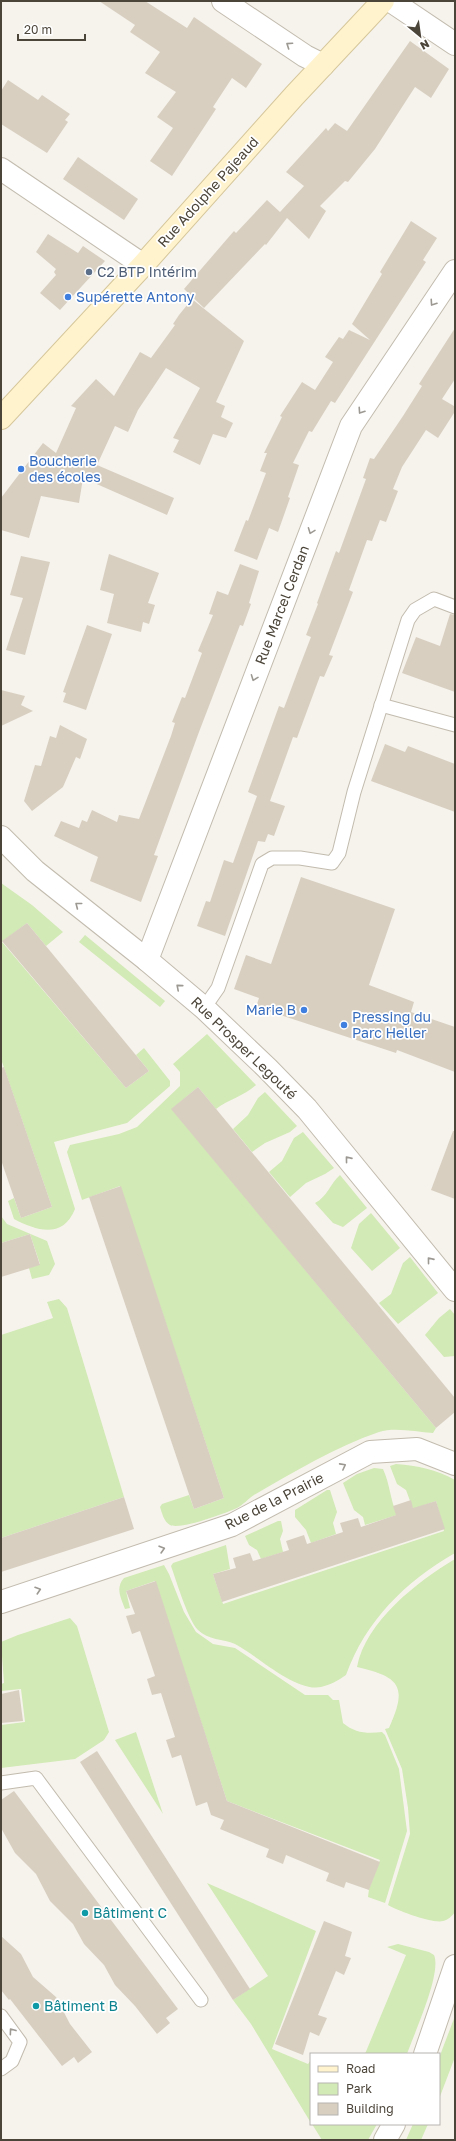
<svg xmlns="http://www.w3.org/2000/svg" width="456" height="2141" viewBox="0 0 456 2141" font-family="'Golos Text',sans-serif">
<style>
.green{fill:#d2eab5}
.building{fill:#d8cfc1}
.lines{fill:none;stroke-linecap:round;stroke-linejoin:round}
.lane-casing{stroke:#c2bbae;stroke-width:15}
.street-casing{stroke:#c2bbae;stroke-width:24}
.secondary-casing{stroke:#d6c79b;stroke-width:24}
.lane{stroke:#fff;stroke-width:13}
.street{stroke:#fff;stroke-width:22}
.secondary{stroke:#fff3cd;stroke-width:22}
.oneway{stroke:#9c9892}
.service-dot{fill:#5c6f8a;stroke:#fff;stroke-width:1.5}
.shop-dot{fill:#3f7fe0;stroke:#fff;stroke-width:1.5}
.culture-dot{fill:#0f9aa8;stroke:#fff;stroke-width:1.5}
.labels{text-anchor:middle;stroke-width:3.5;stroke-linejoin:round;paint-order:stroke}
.street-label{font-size:14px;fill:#4b4439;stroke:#fff}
.service-label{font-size:14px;fill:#4e5e75;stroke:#fff;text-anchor:start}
.shop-label{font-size:14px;fill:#366cbe;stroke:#fff;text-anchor:start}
.culture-label{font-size:14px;fill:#0d838f;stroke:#fff;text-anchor:start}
</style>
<rect width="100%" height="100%" fill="#f6f3ec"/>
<g class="green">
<path d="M1,883L32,905L63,932L46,946L27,923L2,942L126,1088L149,1071L136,1055L144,1048L170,1081V1086L127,1123L54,1142L75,1209C63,1239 37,1231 14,1219L8,1201L14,1198L21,1218L52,1207L1,1059Z"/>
<path d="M85,935L165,1001L160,1007L79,942Z"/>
<path d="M207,1034L256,1085C244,1096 229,1099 216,1109L198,1087L172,1109L436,1428L433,1433C416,1432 395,1427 379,1432C335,1447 294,1472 254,1495C248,1499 243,1505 237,1508C226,1513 181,1530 170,1525C164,1522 162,1513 160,1507L162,1504L189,1495L194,1509L224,1498L120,1186L82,1200L67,1152L70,1145L119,1134L137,1127L180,1086V1072L173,1064Z"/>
<path d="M265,1092L297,1126L290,1132L265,1143L252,1152L233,1129L248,1115L258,1098Z"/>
<path d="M303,1132L334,1168L325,1174L306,1183L290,1197L269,1172L282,1161L294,1138Z"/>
<path d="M340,1175L367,1208L343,1227L333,1223L315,1203C327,1197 330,1184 340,1175Z"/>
<path d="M371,1213L400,1248L372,1271L351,1248L359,1224Z"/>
<path d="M1,1216L7,1224L47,1241L55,1264L49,1275L32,1279L29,1268L40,1264L30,1234L1,1243Z"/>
<path d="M410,1257L438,1293L398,1324L379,1303L391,1294L403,1263Z"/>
<path d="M59,1299L67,1308L124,1497L1,1538V1335L53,1318L47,1302Z"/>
<path d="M450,1309L455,1315V1356L444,1357L425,1335L439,1318Z"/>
<path d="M396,1464C418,1466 436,1469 455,1480V1553C405,1582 366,1620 346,1675C339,1680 330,1685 321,1687C295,1692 258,1656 235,1644C223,1639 208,1640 198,1630C188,1620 176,1580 171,1566L173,1563L226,1545L230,1569L213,1574L223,1604L444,1531L436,1501L413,1509L406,1490L397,1484L390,1466Z"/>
<path d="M374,1468L383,1469C390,1484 390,1499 397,1515L365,1525L363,1517L354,1510L343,1483L357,1474Z"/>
<path d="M327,1490H330L337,1512L333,1523L336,1534L311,1543L306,1530L295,1517V1510Z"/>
<path d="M278,1521H281L283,1531L280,1539L283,1552L261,1559L257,1550L249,1545L245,1536Z"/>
<path d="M455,1559V1912C452,1916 448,1920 443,1921C433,1924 396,1910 388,1905L410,1834L408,1808L402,1769L385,1729L389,1728C408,1686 400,1677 357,1667C366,1621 417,1582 455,1559Z"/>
<path d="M164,1565L169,1574L184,1612L196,1632L213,1644L235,1648L305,1695H328L333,1700H339L343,1723C355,1733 367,1734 382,1732L385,1735L399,1769L407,1831L385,1903L368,1897L369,1889L380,1860L227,1801L155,1581L126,1591L130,1608L125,1609C121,1598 115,1588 124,1578Z"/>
<path d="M70,1618L77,1626L109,1732L104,1740L75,1759L1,1768V1725L25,1722L21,1689L1,1691V1684L4,1683L1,1642L18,1635Z"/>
<path d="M136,1732L163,1814L115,1740Z"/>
<path d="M207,1883L316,1931L272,2049L308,2064L311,2060V2123L251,2024L233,2000L268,1976Z"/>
<path d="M398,1944L429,1952L434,1955C442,1973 414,2034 407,2054H365L406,1955L387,1947Z"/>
<path d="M455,2016V2057L439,2099V2058Z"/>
<path d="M312,2124H377L368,2140H322Z"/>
<path d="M413,2124H428L421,2140H406Z"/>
</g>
<g class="building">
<path d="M99,1H145L187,28L194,17L262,64L246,88L232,78L213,107L216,109L172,176L150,161L173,128L157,117L176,92L145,73L160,52L130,32L135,25Z"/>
<path d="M410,41L449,69L431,98L415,87L375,149L348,182L345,181L320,206L326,211L309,239L287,218L266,245L265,244L204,308L184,289L227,239L234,231L236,233L267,200L280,212L304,186L286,172L326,128L328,131L335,123L347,131Z"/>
<path d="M8,80L38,100L42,95L70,114L65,120L68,122L47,153L1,124V91Z"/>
<path d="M78,157L138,199L124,220L63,179Z"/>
<path d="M411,221L437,238L423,260L426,262L335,403L331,401L312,432L309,431L293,463L299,465L288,497L290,498L278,532L269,528L257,560L234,551L246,520L248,521L266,473L260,471L267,453H264L282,417L280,416L302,382L315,390L333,362L325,357L339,337L343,339L349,330L370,340L352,324L382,274L380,272Z"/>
<path d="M48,234L78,253L83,246L105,261L60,310L40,293L56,275L54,272L56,269L36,252Z"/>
<path d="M192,299L244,341L216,402L225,406L221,417L233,423L226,438L213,434L200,465L173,452L179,440L173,438L200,388L166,368L138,410L128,432L115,426L97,465L174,498L167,515L83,478L79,503L41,496L29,538L1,530V498L43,443L56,453L76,408L71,406L96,379L114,396L140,352L151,358L175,325L173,324L179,315Z"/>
<path d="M455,328V379L442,399L454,406V413L438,438L426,430L402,467L393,489L398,491L386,522L380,520L372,541L367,540L349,590L353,592L329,655L333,656L324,677L320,676L297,738L293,737L270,801L285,806L274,836L268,834L265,842L258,841L225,936L197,926L206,901L210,902L224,860L233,863L257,796L248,792L279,706L284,708L299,668L311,637L306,635L318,604L317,603L336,551L339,553L366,479L363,478L370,458L374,459L403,416L422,386L419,384Z"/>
<path d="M109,554L159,573L148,603L155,605L149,624L143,622L141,632L107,623L114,594L100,590Z"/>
<path d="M21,556L50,562L25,655L6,650L23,598L10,595Z"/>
<path d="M240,564L259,571L249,603L251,604L243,626L240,625L199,732L154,855L158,856L141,902L90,881L98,857L54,836L61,821L79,828L82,820L87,822L92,810L117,822L119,815L139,819L171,736L175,723L172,722L182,697L185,698L202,653L198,651L213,615L209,614L217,591L228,595Z"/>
<path d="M450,614L455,615V692L402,673L416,637L440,646Z"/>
<path d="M87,625L112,634L86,710L63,702L66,693L63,692Z"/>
<path d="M1,690L25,696L21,705L33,711L1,726Z"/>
<path d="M60,725L87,739L80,759L76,757L63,787L32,811L24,801L35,765L41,766L50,736L56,738Z"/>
<path d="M385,744L405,752L408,746L455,764V812L371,781Z"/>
<path d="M301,877L395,909L369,985L414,1002L411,1012L455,1027V1072L397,1050L396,1053L256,1007L259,998L234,989L246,955L271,964Z"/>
<path d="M27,923L149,1071L126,1088L2,941Z"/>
<path d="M4,1067L52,1207L21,1218L1,1160V1068Z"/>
<path d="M198,1087L455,1398V1412L436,1428L171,1109Z"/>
<path d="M453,1131H455V1199L431,1190Z"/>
<path d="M121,1186L224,1498L194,1509L89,1197Z"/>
<path d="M30,1234L40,1265L1,1277V1243Z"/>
<path d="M124,1497L134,1529L1,1572V1538Z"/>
<path d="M411,1500L413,1508L436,1501L445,1529L222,1602L213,1574L236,1568L233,1558L250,1553L253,1561L289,1550L286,1541L304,1535L307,1544L343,1532L340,1523L358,1518L361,1527L396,1515L393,1506Z"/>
<path d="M156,1581L227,1801L380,1862L369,1890L346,1882L344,1888L326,1881L329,1873L286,1855L283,1864L266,1857L269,1849L220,1829L224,1820L211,1815L207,1802L196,1806L181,1755L172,1758L166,1740L175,1737L161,1693L152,1695L147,1679L155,1676L140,1631L132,1634L126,1616L135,1614L126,1591Z"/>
<path d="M19,1690L23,1721L1,1723V1694Z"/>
<path d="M97,1751L250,1989L233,2000L80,1762Z"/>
<path d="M14,1791L178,2009L166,2018L170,2023L157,2034L135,2006L115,1985L104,1965L84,1944L73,1924L50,1901L36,1874L15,1853L1,1828V1800Z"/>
<path d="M324,1921L352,1932L345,1956L351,1958L344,1975L336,1971L318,2015L327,2018L319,2036L310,2032L303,2055L275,2044Z"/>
<path d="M1,1936L21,1954L33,1977L56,1997L70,2024L92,2052L78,2063L74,2057L62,2066L10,1999L9,2000L1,1990Z"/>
</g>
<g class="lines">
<defs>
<g id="lane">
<path d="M381,705L455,725"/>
<path d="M204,1008L218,988L262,864L272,858H300L332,863L339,853L354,792L408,620L415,610L434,599L455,607"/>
<path d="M1,1783L36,1778L201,2000"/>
<path d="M1,2016L20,2042L12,2061L1,2069"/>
</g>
<g id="street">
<path d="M223,1L305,56L323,65"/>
<path d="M391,1L455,44"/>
<path d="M1,169L143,265"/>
<path d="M1,837L35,871L147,960L204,1008L267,1068L307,1109L455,1290"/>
<path d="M147,960L351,426L455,271"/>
<path d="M1,1602L232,1525L370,1452L417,1449L455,1464"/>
<path d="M425,2054L455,1966"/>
<path d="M385,2140L394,2124"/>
</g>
<path id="secondary" d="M1,418L143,265L294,96L383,1"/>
</defs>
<use href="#lane" class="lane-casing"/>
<use href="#street" class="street-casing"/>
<use href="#secondary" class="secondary-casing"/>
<use href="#lane" class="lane"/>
<use href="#street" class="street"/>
<use href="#secondary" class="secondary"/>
</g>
<defs><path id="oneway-chevron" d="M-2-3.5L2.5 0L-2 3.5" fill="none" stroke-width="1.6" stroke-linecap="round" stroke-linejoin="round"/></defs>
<g class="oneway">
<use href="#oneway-chevron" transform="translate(289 45) rotate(-146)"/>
<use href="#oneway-chevron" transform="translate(433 303) rotate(124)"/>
<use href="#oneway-chevron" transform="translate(361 411) rotate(124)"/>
<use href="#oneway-chevron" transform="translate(311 531) rotate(111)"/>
<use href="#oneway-chevron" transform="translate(254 678) rotate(111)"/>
<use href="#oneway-chevron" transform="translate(78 905) rotate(-142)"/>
<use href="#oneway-chevron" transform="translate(179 987) rotate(-139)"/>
<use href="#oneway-chevron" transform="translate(348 1159) rotate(-129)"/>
<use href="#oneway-chevron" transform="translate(430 1260) rotate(-129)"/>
<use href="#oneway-chevron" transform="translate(343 1466) rotate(-28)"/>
<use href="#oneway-chevron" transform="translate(162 1549) rotate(-16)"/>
<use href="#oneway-chevron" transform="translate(38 1590) rotate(-18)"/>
<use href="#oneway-chevron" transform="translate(12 2031) rotate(-126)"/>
</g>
<circle class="service-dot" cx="89" cy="272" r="4"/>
<g class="shop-dot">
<circle cx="68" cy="297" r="4"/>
<circle cx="21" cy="469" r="4"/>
<circle cx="304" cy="1010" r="4"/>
<circle cx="344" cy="1025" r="4"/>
</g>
<g class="culture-dot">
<circle cx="85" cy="1913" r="4"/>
<circle cx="36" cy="2006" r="4"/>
</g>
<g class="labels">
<g class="street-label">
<text transform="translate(208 192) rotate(-48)" y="5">Rue Adolphe Pajeaud</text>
<text transform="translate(282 605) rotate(-69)" y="5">Rue Marcel Cerdan</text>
<text transform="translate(244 1048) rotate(44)" y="5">Rue Prosper Legouté</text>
<text transform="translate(274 1501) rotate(-27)" y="5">Rue de la Prairie</text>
</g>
<g class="service-label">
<text x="97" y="277">C2 BTP Intérim</text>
</g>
<g class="shop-label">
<text x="76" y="302">Supérette Antony</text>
<text x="29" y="466">Boucherie<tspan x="29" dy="16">des écoles</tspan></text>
<text x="296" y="1015" text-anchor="end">Marie B</text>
<text x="352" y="1022">Pressing du<tspan x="352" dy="16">Parc Heller</tspan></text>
</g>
<g class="culture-label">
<text x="93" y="1918">Bâtiment C</text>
<text x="44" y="2011">Bâtiment B</text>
</g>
</g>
<rect width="456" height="2141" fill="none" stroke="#4b4439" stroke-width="4"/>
<rect x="310" y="2053" width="130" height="72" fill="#ffffff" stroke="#b7b4b0"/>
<rect x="318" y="2066" width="20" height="6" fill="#fff3cd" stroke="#b7b4b0"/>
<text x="346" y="2073" font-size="12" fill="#4b4439">Road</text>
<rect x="318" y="2083" width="20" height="12" fill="#d2eab5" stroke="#b7b4b0"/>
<text x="346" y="2093" font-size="12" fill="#4b4439">Park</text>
<rect x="318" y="2103" width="20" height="12" fill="#d8cfc1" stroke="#b7b4b0"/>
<text x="346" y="2113" font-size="12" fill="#4b4439">Building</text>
<g transform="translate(420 36) rotate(151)" stroke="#ffffff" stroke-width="3" paint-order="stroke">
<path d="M0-3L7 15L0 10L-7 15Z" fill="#4b4439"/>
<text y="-6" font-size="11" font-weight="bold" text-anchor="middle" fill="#4b4439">N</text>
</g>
<path d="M18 34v6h67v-6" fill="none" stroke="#4b4439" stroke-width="2"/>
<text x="24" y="34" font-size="12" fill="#4b4439" stroke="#ffffff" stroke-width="3" paint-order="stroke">20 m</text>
</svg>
